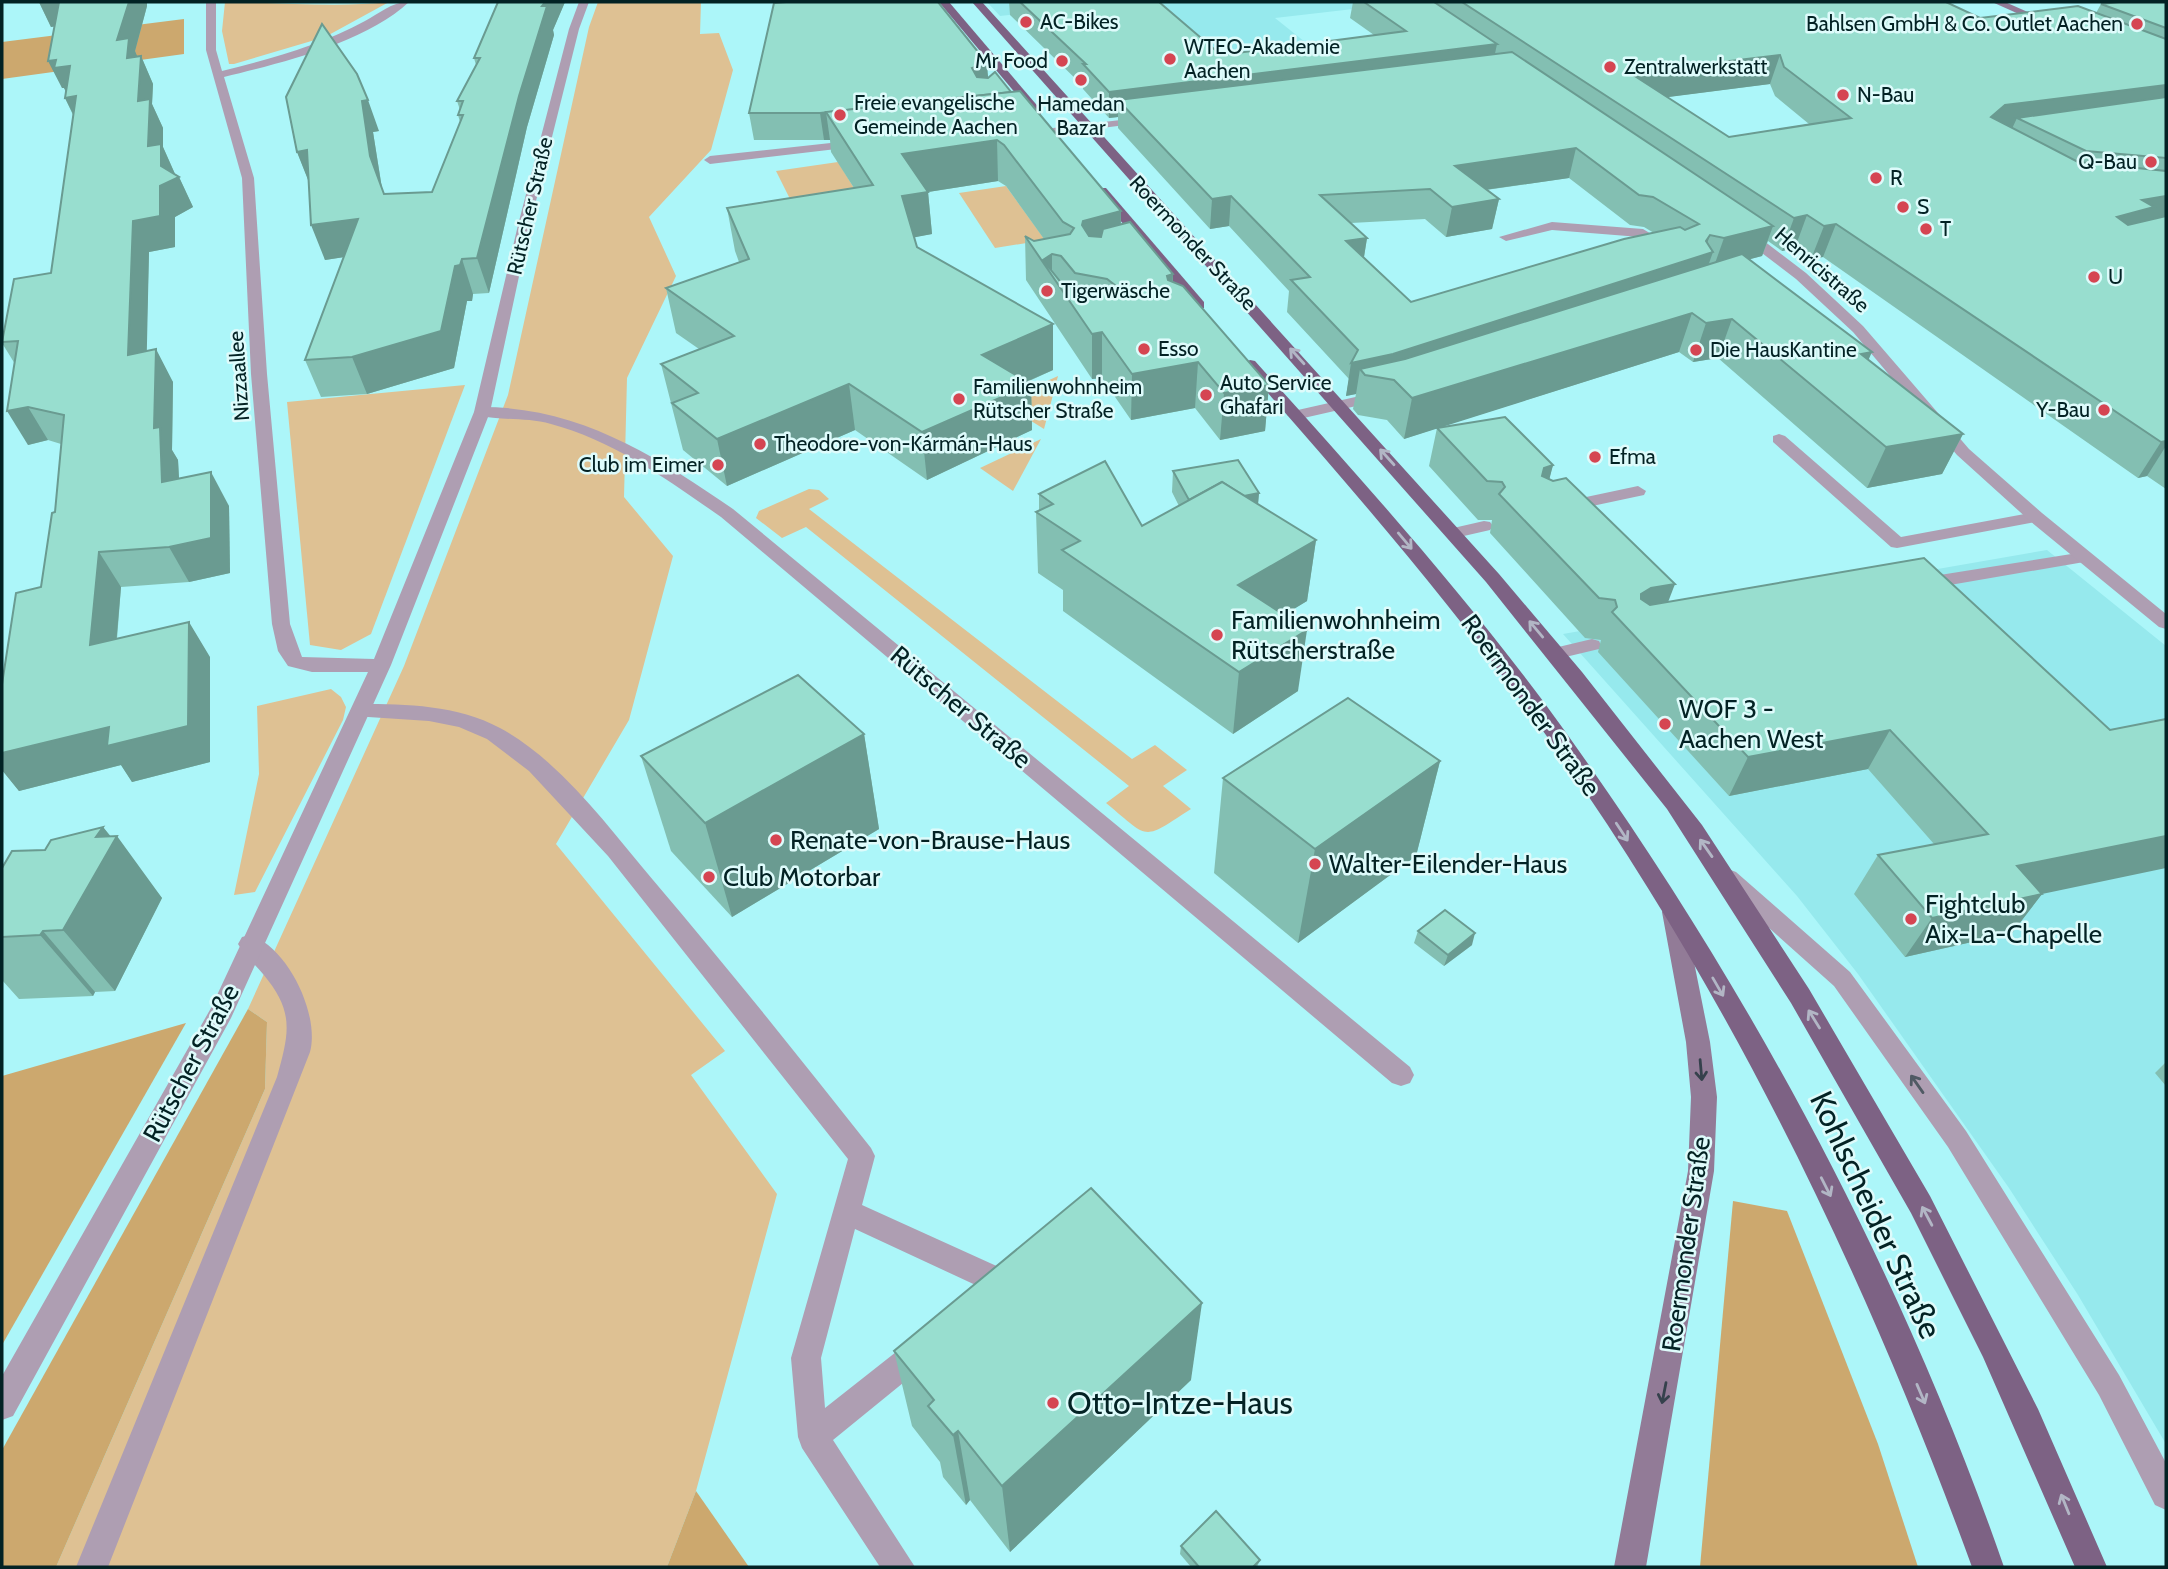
<svg xmlns="http://www.w3.org/2000/svg" width="2168" height="1569" viewBox="0 0 2168 1569" font-family="Cabin,sans-serif">
<style>
.built{fill:#96e9ed}
.green{fill:#dec193}
.forest{fill:#cca86e}
.lines{fill:none;stroke-linecap:round;stroke-linejoin:round}
.lane{fill:#ae9eb2;fill-rule:evenodd}
.street{fill:#ae9eb2;fill-rule:evenodd}
.secondary{fill:#927b97;fill-rule:evenodd}
.primary{fill:#7d6284;fill-rule:evenodd}
.wall{fill:#83bfb2;fill-rule:evenodd}
.shaded-wall{fill:#6a9b91}
.building{fill:#98decf;stroke:#6a9b91;stroke-width:2;fill-rule:evenodd}
.oneway{stroke:#b2b6c5}
.oneway2{stroke:#35414c}
.oneway3{stroke:#505a64}
.poi-dot{fill:#d54552;stroke:#defbfb;stroke-width:2.5}
.labels{text-anchor:middle;stroke-width:5;stroke-linejoin:round;paint-order:stroke}
.far-poi-label{font-size:21px;fill:#032224;stroke:#defbfb;text-anchor:start}
.far-street-label{font-size:21px;fill:#032224;stroke:#defbfb}
.poi-label{font-size:26px;fill:#032224;stroke:#defbfb;text-anchor:start}
.street-label{font-size:26px;fill:#032224;stroke:#defbfb}
.near-street-label{font-size:32px;fill:#032224;stroke:#defbfb}
.near-poi-label{font-size:32px;fill:#032224;stroke:#defbfb;text-anchor:start}
</style>
<rect width="100%" height="100%" fill="#acf6f9"/>
<g class="built">
<path d="M987,2H1383L1388,5L1275,18L1315,50L1202,64L1119,3L1000,16Z"/>
<path d="M2047,550L2166,646V1444L2078,1295L2009,1188L1858,974L1797,896L1563,634Z"/>
</g>
<g class="green">
<path d="M225,2C280,2 335,8 389,2L325,37L234,64H229L222,31Z"/>
<path d="M598,2H701L700,34L719,33L733,70L711,150L649,217L676,276L627,378L624,497L673,556L629,720L556,844L725,1051L691,1075L777,1194L696,1491L667,1567H56L265,1089L267,1022L248,1009L404,666L508,395L589,27Z"/>
<path d="M838,162L878,227L797,213L776,171Z"/>
<path d="M1006,186L1045,240L995,248L959,193Z"/>
<path d="M1058,376L1044,429L1001,402Z"/>
<path d="M465,385L371,634L341,650L310,645L287,402Z"/>
<path d="M1041,439L1013,491L980,468Z"/>
<path d="M809,489L819,490L829,499L809,509L1132,759L1155,745L1187,770L1163,786L1191,809C1141,841 1151,840 1106,803L1129,786L806,527L782,538L756,518L759,511Z"/>
<path d="M331,689L341,697L346,707L343,720L255,892L234,895L259,774L257,706Z"/>
</g>
<g class="forest">
<path d="M184,19V54L2,79V42Z"/>
<path d="M248,1009L267,1022L265,1089L56,1567H2V1450Z"/>
<path d="M186,1023L2,1345V1076Z"/>
<path d="M1733,1201L1787,1211L1878,1444L1918,1567H1700Z"/>
<path d="M696,1491L749,1567H667Z"/>
</g>
<g class="lines">
<g class="lane">
<path d="M858,140L862,142V146L710,164L704,160L710,156Z"/>
<path d="M1552,222L1643,229L1676,249L1664,252L1640,237L1552,230L1506,241L1499,237Z"/>
<path d="M482,407C579,407 656,456 733,509L1410,1067L1414,1075L1410,1083L1401,1086L1392,1083L721,517C668,480 614,441 551,424C526,417 501,421 476,415L474,412Z"/>
<path d="M1779,434L1785,436L1901,537L2036,512L2045,517L2036,522L1897,548L1891,547L1773,442V436Z"/>
<path d="M1638,486L1646,491L1644,495L1564,512L1556,507L1558,503Z"/>
<path d="M1484,521L1490,522L1493,526L1490,530L1455,538L1446,533L1449,529Z"/>
<path d="M2084,552L2093,557L2090,561L1921,590L1912,584L1921,578Z"/>
<path d="M1592,639L1599,641L1601,645L1599,649L1557,659L1547,653L1550,649Z"/>
<path d="M360,704C407,704 457,705 500,728C562,762 608,827 653,880C728,968 800,1058 871,1148L875,1156L862,1205L1012,1273L1016,1283L1012,1293L996,1302L986,1298L982,1288L855,1229L821,1358L825,1408L910,1341L920,1336L930,1341L935,1351L930,1361L833,1440L915,1567H880L802,1448L798,1437L791,1358L848,1159L608,856L529,771L487,739L459,727L429,721L353,716L350,711Z"/>
<path d="M250,935C288,947 320,1015 310,1052L108,1567H76L277,1077C289,1033 295,1012 263,974C255,964 244,955 238,944L242,937Z"/>
</g>
<g class="street">
<path d="M206,2H216V50L222,71C271,59 321,45 365,21C380,13 393,1 409,2C365,43 281,63 224,77L254,178L267,374L290,624L302,657L374,659L474,412L518,225L569,29L579,2H589L579,29L530,225L490,412L391,665L231,1018L13,1416L2,1420V1376L211,1008L368,672H312L288,666L278,651L272,624L251,374L242,178L206,50Z"/>
<path d="M1146,117L1150,118V122L1053,134L1047,131L1053,128Z"/>
<path d="M1737,228H1747L1806,273L1863,326L1969,449L2042,513L2166,614V629L2159,627L2030,521L1957,455L1853,332L1796,279L1737,234Z"/>
<path d="M1382,391L1390,396L1387,399L1295,420L1287,415L1289,412Z"/>
<path d="M1728,869L1736,872L1850,972L1966,1131L2119,1375L2166,1463V1510L2155,1505L2099,1395L1948,1147L1834,986L1720,884L1717,878L1720,872Z"/>
</g>
<g class="secondary">
<path d="M1992,2H2005L2055,24L2046,26Z"/>
<path d="M1673,903L1681,906L1684,912L1710,1042L1717,1097L1714,1171L1646,1567H1614L1688,1171L1691,1097L1686,1042L1662,912L1665,906Z"/>
</g>
<g class="primary">
<path d="M939,2H949L1041,110V114H1033Z"/>
<path d="M972,2H982L1499,574L1582,672L1702,825L1809,989L1930,1196L2038,1409L2107,1567H2075L1983,1357L1911,1213L1791,1003L1667,809L1486,582Z"/>
<path d="M1098,188H1106L1204,302V308H1194L1098,194Z"/>
<path d="M1250,360L1255,361C1354,471 1454,582 1543,701C1736,964 1897,1258 2004,1567H1972C1861,1262 1718,969 1525,706C1438,588 1342,477 1245,367L1243,364Z"/>
</g>
</g>
<g class="wall">
<path d="M39,2H147V6L135,51L137,57L141,56L153,84L152,104L163,128V147L175,174L179,177L193,207L175,217V247L149,252L146,351L173,382L172,450L178,460L179,479L229,506L230,573L189,582L121,587L117,639L210,657V762L132,782L121,765L19,791L2,770V684L41,587L55,512L61,444L48,440L28,445L15,364L2,343L51,273L73,115L65,98L66,91L64,88H62L55,26L51,27Z"/>
<path d="M498,2H565L553,30L554,35L527,127L489,293L473,294L472,301H467L454,368L367,394L321,397L305,360L344,257L325,260L308,179L297,152L286,97L379,131L373,132L382,188L384,194L432,192L460,122L458,115L460,110L457,101L476,65L474,58Z"/>
<path d="M774,2H938L988,78L1011,92L1121,211V224L1173,274V282L1269,385L1265,431L1220,440L1195,408L1131,420L1102,378L1092,379L1026,280L1025,236L1034,241L1044,239L1006,186L998,181L928,192L932,234L914,237L917,247L1053,370L1027,382L1031,384L1032,430L927,480L855,430L727,486L683,450L661,364L699,349L676,333L666,288L739,262L735,251L727,208L854,188L831,152L830,140H754L749,113L774,3Z"/>
<path d="M1009,2H1159L1221,55L1374,35L1350,18L1353,2H1946L1980,18L2096,13L2101,4L2166,2V489L2147,476L2138,478L1823,257L1811,259L1795,248L1782,251L1768,241L1762,256L1750,259L1869,360L1963,434L1942,474L1867,488L1718,358L1693,362L1679,352L1440,427L1553,465L1549,479L1668,602L1924,558L2042,894L2012,933L1905,957L1854,894L1878,855L1934,844L1868,769L1729,796L1598,652L1601,640L1585,638L1490,533L1492,520H1478L1429,466L1437,428L1404,439L1387,420L1358,415L1353,409L1356,394L1346,396L1349,379L1287,312L1289,291L1229,226L1210,229L1118,128V117L1109,118L1083,89V86L1010,15ZM1770,84L1775,96L1809,124L1729,137L1667,97ZM1569,178L1630,225L1644,227L1654,233L1411,302L1364,257L1367,238L1351,223L1425,219L1446,237L1492,229L1499,199L1486,190Z"/>
<path d="M1173,471L1259,493L1258,505L1316,540L1307,601L1284,615L1298,691L1233,734L1063,611V590L1038,573L1036,512L1039,511V494L1142,526L1179,506L1172,492Z"/>
<path d="M864,734L879,829L732,917L671,851L641,756Z"/>
<path d="M1440,761L1416,856L1298,943L1214,873L1223,778Z"/>
<path d="M103,827L162,898L115,991L95,992L93,996L19,999L2,980V868Z"/>
<path d="M1418,931L1472,945L1444,966L1414,943Z"/>
<path d="M2166,1062V1086L2155,1073Z"/>
<path d="M894,1351L1191,1380L1010,1552L970,1500L966,1505L943,1477L940,1462L912,1426Z"/>
<path d="M1181,1546L1260,1560L1257,1567H1191L1180,1554Z"/>
</g>
<g class="shaded-wall">
<path d="M39,2H62L73,24L51,27Z"/>
<path d="M129,2H147V6L135,51L140,63L141,56L153,84L152,104L163,128V147L175,174L179,177L193,207L175,217V247L149,252L146,388L128,355L133,221L148,146L138,101L117,40Z"/>
<path d="M545,2H565L553,30L554,35L527,127L489,293L477,258L519,96L542,6Z"/>
<path d="M1497,44L1492,68L1118,100V117L1109,118V92Z"/>
<path d="M1780,55L1770,84L1622,103L1630,73Z"/>
<path d="M56,60L70,66L68,96L64,88H62L48,61Z"/>
<path d="M987,63L989,89L974,94L972,68Z"/>
<path d="M2166,85V112L2017,118L2010,133L1991,117L2005,105Z"/>
<path d="M76,96L79,126L65,98Z"/>
<path d="M368,100L379,131L373,132L382,189L370,156L362,101Z"/>
<path d="M826,112L830,140H824L820,113Z"/>
<path d="M997,140L998,181L928,192L932,234L906,239L902,196V154Z"/>
<path d="M1576,148L1569,178L1449,195L1455,166Z"/>
<path d="M307,150L310,185L297,152Z"/>
<path d="M1231,196L1229,226L1210,229L1212,199Z"/>
<path d="M2166,196V225L2136,239L2117,217L2142,200Z"/>
<path d="M1499,199L1492,229L1446,237L1452,207Z"/>
<path d="M1121,211L1120,254L1083,264L1082,225L1083,221Z"/>
<path d="M1807,215L1795,248L1782,251L1794,218Z"/>
<path d="M358,219L371,253L325,260L311,225Z"/>
<path d="M1836,224L1823,257L1811,259L1824,226Z"/>
<path d="M1773,226L1762,256L1713,269L1724,238Z"/>
<path d="M1710,235L1703,255L1713,252L1702,283L1394,380L1360,369L1356,394L1346,396L1351,363L1706,241Z"/>
<path d="M1367,238L1362,269L1346,241Z"/>
<path d="M1052,254V276L1043,260Z"/>
<path d="M462,259L473,294L472,301H467L454,368L367,394L352,357Z"/>
<path d="M1173,274L1171,318L1167,276Z"/>
<path d="M1692,313L1679,352L1404,439L1412,398Z"/>
<path d="M1732,319L1718,358L1693,362L1706,323Z"/>
<path d="M1053,324V370L985,400L982,355Z"/>
<path d="M1102,332V378L1092,379V334Z"/>
<path d="M156,349L173,382L172,450L178,460L181,516L162,482L154,428Z"/>
<path d="M1872,352L1854,392L1861,354Z"/>
<path d="M1198,362L1195,408L1131,420L1132,374Z"/>
<path d="M849,384L855,430L727,486L717,439Z"/>
<path d="M1031,384L1032,430L927,480L922,432Z"/>
<path d="M1269,385L1265,431L1220,440L1224,393Z"/>
<path d="M28,407L48,440L28,445L7,411Z"/>
<path d="M1963,434L1942,474L1867,488L1886,447Z"/>
<path d="M2166,441V446L2147,476L2138,478L2161,442Z"/>
<path d="M1553,465L1543,504L1534,506L1544,468Z"/>
<path d="M211,472L229,506L230,573L189,582L169,547Z"/>
<path d="M1259,493L1257,514L1192,505Z"/>
<path d="M1316,540L1307,601L1232,646L1238,585Z"/>
<path d="M99,552L121,587L113,680L90,645Z"/>
<path d="M1675,584L1660,623L1637,627L1641,594L1651,588Z"/>
<path d="M189,622L210,657V762L132,782L121,765L19,791L2,770V753Z"/>
<path d="M1307,630L1298,691L1233,734L1239,672Z"/>
<path d="M1890,730L1868,769L1729,796L1748,757Z"/>
<path d="M864,734L879,829L732,917L705,823Z"/>
<path d="M1440,761L1416,856L1298,943L1315,849Z"/>
<path d="M103,827L114,841L117,836L162,898L115,991L63,930L96,837Z"/>
<path d="M2166,836V868L2042,894L2012,933L1905,957L1932,918L2017,866Z"/>
<path d="M43,931L95,992L93,996L40,935Z"/>
<path d="M1475,933L1472,945L1444,966L1448,955Z"/>
<path d="M1202,1303L1191,1380L1010,1552L1002,1486Z"/>
<path d="M958,1431L970,1500L966,1505L953,1435Z"/>
</g>
<g class="building">
<path d="M59,2H129L117,40L129,38L127,58L141,56L138,101L150,99L148,146L161,144V166L179,177L160,186V216L133,221L128,355L156,349L154,428L160,427L162,482L211,472V538L169,547L99,552L90,645L189,622L188,726L107,746L109,727L2,753V684L16,593L41,587L52,513L55,512L64,415L28,407L7,411L18,341L2,342L14,279L51,273L76,96L65,98L70,66L54,68L56,60L48,61Z"/>
<path d="M498,2H545L542,6H547L519,96L477,258L462,259L460,265L455,266L441,331L352,357L305,360L358,219L311,225L307,150L297,152L286,97L322,24L357,74L368,100L362,101L370,156L384,194L432,192L463,115H458L463,101H457L480,58H474Z"/>
<path d="M786,2H938L987,63L972,68L977,77L988,78L995,72L1011,92L820,113H749L774,3Z"/>
<path d="M1020,2H1159L1221,55L1406,31L1364,2H1434L1497,44L1109,92L1083,64H1086Z"/>
<path d="M1462,2H1946L1980,18L2078,6L2166,39V85L2005,105L1991,117L2078,162L2166,171V196L2142,200L2154,207L2117,217L2128,225L2166,216V441L2161,442L1836,224L1824,226L1807,215L1794,218ZM1780,55L1784,67L1851,118L1729,137L1630,73Z"/>
<path d="M2119,2H2166V28L2101,4Z"/>
<path d="M1512,52L1773,226L1724,238L1710,235L1706,241L1713,252L1393,354L1351,363L1358,350L1291,280L1310,277L1231,196L1212,199L1118,100ZM1576,148L1639,195L1653,197L1699,224L1685,230L1680,227L1624,239L1411,302L1346,241L1367,238L1320,195L1430,189L1452,207L1499,199L1455,166Z"/>
<path d="M1020,91L1121,211L1083,221L1082,225L1089,236L1101,237L1103,229L1130,222L1173,274L1167,276L1168,280L1183,286L1269,385L1224,393L1198,362L1132,374L1102,332L1092,334L1025,236L1034,241L1070,234L1074,228L1063,222L1004,145L997,140L902,154L928,192L902,196L917,247L1053,324L982,355L1031,384L922,432L849,384L717,439L672,403L698,393L661,364L734,336L666,288L749,259L727,208L873,185L826,112ZM1052,254L1061,256L1075,273L1107,279L1116,286L1106,292L1063,285L1043,260Z"/>
<path d="M2166,97V158L2086,151L2017,118Z"/>
<path d="M1742,254L1872,352L1861,354L1963,434L1886,447L1732,319L1706,323L1692,313L1412,398L1394,380L1365,375L1360,369L1405,359Z"/>
<path d="M1505,417L1553,465L1544,468L1542,476L1553,481L1566,478L1675,584L1651,588L1641,594V599L1650,605L1924,558L2110,730L2166,719V836L2017,866L2042,894L1932,918L1878,855L1988,834L1890,730L1748,757L1612,612L1617,607L1615,600L1599,598L1499,494L1505,487L1502,482L1487,481L1437,428Z"/>
<path d="M1238,460L1259,493L1244,496L1222,482L1189,500L1173,471Z"/>
<path d="M1105,461L1142,526L1222,482L1316,540L1238,585L1307,630L1239,672L1062,550L1080,541L1036,512L1053,504L1039,494Z"/>
<path d="M798,675L864,734L705,823L641,756Z"/>
<path d="M1348,698L1440,761L1315,849L1223,778Z"/>
<path d="M103,827L96,837L117,836L63,930L43,931L40,935L2,937V868L12,851L45,850L51,840Z"/>
<path d="M1445,910L1475,933L1448,955L1418,931Z"/>
<path d="M1091,1188L1202,1303L1002,1486L958,1431L953,1435L928,1406L934,1400L894,1351Z"/>
<path d="M1216,1511L1260,1560L1253,1567H1199L1181,1546Z"/>
</g>
<defs><path id="oneway-shaft" d="M-6 0H5M1.5-3L5.5 0L1.5 3" fill="none" stroke-width="1.6" stroke-linecap="round" stroke-linejoin="round" transform="scale(1.75)"/></defs>
<g class="oneway">
<use href="#oneway-shaft" transform="translate(1297 356) rotate(-132)"/>
<use href="#oneway-shaft" transform="translate(1387 457) rotate(-132)"/>
<use href="#oneway-shaft" transform="translate(1405 541) rotate(50)"/>
<use href="#oneway-shaft" transform="translate(1536 629) rotate(-130)"/>
<use href="#oneway-shaft" transform="translate(1622 832) rotate(57)"/>
<use href="#oneway-shaft" transform="translate(1706 848) rotate(-125)"/>
<use href="#oneway-shaft" transform="translate(1718 987) rotate(60)"/>
<use href="#oneway-shaft" transform="translate(1814 1019) rotate(-122)"/>
<use href="#oneway-shaft" transform="translate(1826 1187) rotate(63)"/>
<use href="#oneway-shaft" transform="translate(1927 1216) rotate(-118)"/>
<use href="#oneway-shaft" transform="translate(1921 1394) rotate(67)"/>
<use href="#oneway-shaft" transform="translate(2065 1504) rotate(-112)"/>
</g>
<g class="oneway2">
<use href="#oneway-shaft" transform="translate(1701 1070) rotate(85)"/>
<use href="#oneway-shaft" transform="translate(1664 1393) rotate(101)"/>
</g>
<use class="oneway3" href="#oneway-shaft" transform="translate(1917 1084) rotate(-125)"/>
<g class="poi-dot">
<circle cx="1026" cy="22" r="7"/>
<circle cx="2137" cy="24" r="7"/>
<circle cx="1170" cy="59" r="7"/>
<circle cx="1062" cy="61" r="7"/>
<circle cx="1610" cy="67" r="7"/>
<circle cx="1081" cy="80" r="7"/>
<circle cx="1843" cy="95" r="7"/>
<circle cx="840" cy="115" r="7"/>
<circle cx="2151" cy="162" r="7"/>
<circle cx="1876" cy="178" r="7"/>
<circle cx="1903" cy="207" r="7"/>
<circle cx="1926" cy="229" r="7"/>
<circle cx="2094" cy="277" r="7"/>
<circle cx="1047" cy="291" r="7"/>
<circle cx="1144" cy="349" r="7"/>
<circle cx="1696" cy="350" r="7"/>
<circle cx="1206" cy="395" r="7"/>
<circle cx="959" cy="399" r="7"/>
<circle cx="2104" cy="410" r="7"/>
<circle cx="760" cy="444" r="7"/>
<circle cx="1595" cy="457" r="7"/>
<circle cx="718" cy="465" r="7"/>
<circle cx="1217" cy="635" r="7"/>
<circle cx="1665" cy="724" r="7"/>
<circle cx="776" cy="840" r="7"/>
<circle cx="1315" cy="864" r="7"/>
<circle cx="709" cy="877" r="7"/>
<circle cx="1911" cy="919" r="7"/>
<circle cx="1053" cy="1403" r="7"/>
</g>
<g class="labels">
<g class="far-poi-label">
<text x="1040" y="29">AC-Bikes</text>
<text x="2123" y="31" text-anchor="end">Bahlsen GmbH &amp; Co. Outlet Aachen</text>
<text x="1184" y="54">WTEO-Akademie<tspan x="1184" dy="24">Aachen</tspan></text>
<text x="1048" y="68" text-anchor="end">Mr Food</text>
<text x="1624" y="74">Zentralwerkstatt</text>
<text x="1857" y="102">N-Bau</text>
<text x="854" y="110">Freie evangelische<tspan x="854" dy="24">Gemeinde Aachen</tspan></text>
<text x="1081" y="111" text-anchor="middle">Hamedan<tspan x="1081" dy="24">Bazar</tspan></text>
<text x="2137" y="169" text-anchor="end">Q-Bau</text>
<text x="1890" y="185">R</text>
<text x="1917" y="214">S</text>
<text x="1940" y="236">T</text>
<text x="2108" y="284">U</text>
<text x="1061" y="298">Tigerwäsche</text>
<text x="1158" y="356">Esso</text>
<text x="1710" y="357">Die HausKantine</text>
<text x="1220" y="390">Auto Service<tspan x="1220" dy="24">Ghafari</tspan></text>
<text x="973" y="394">Familienwohnheim<tspan x="973" dy="24">Rütscher Straße</tspan></text>
<text x="2090" y="417" text-anchor="end">Y-Bau</text>
<text x="774" y="451">Theodore-von-Kármán-Haus</text>
<text x="1609" y="464">Efma</text>
<text x="704" y="472" text-anchor="end">Club im Eimer</text>
</g>
<g class="far-street-label">
<text transform="translate(530 206) rotate(-77)" y="7">Rütscher Straße</text>
<text transform="translate(1193 243) rotate(47)" y="7">Roermonder Straße</text>
<text transform="translate(1822 270) rotate(41)" y="7">Henricistraße</text>
<text transform="translate(239 376) rotate(-94)" y="7">Nizzaallee</text>
</g>
<g class="poi-label">
<text x="1231" y="629">Familienwohnheim<tspan x="1231" dy="30">Rütscherstraße</tspan></text>
<text x="1679" y="718">WOF 3 -<tspan x="1679" dy="30">Aachen West</tspan></text>
<text x="790" y="849">Renate-von-Brause-Haus</text>
<text x="1329" y="873">Walter-Eilender-Haus</text>
<text x="723" y="886">Club Motorbar</text>
<text x="1925" y="913">Fightclub<tspan x="1925" dy="30">Aix-La-Chapelle</tspan></text>
</g>
<g class="street-label">
<text transform="translate(1531 705) rotate(54)" y="9">Roermonder Straße</text>
<text transform="translate(961 707) rotate(40)" y="9">Rütscher Straße</text>
<text transform="translate(191 1063) rotate(-62)" y="9">Rütscher Straße</text>
<text transform="translate(1686 1244) rotate(-82)" y="9">Roermonder Straße</text>
</g>
<g class="near-street-label">
<text transform="translate(1876 1215) rotate(65)" y="11">Kohlscheider Straße</text>
</g>
<g class="near-poi-label">
<text x="1067" y="1414">Otto-Intze-Haus</text>
</g>
</g>
<rect width="2168" height="1569" fill="none" stroke="#032224" stroke-width="7"/>
</svg>
